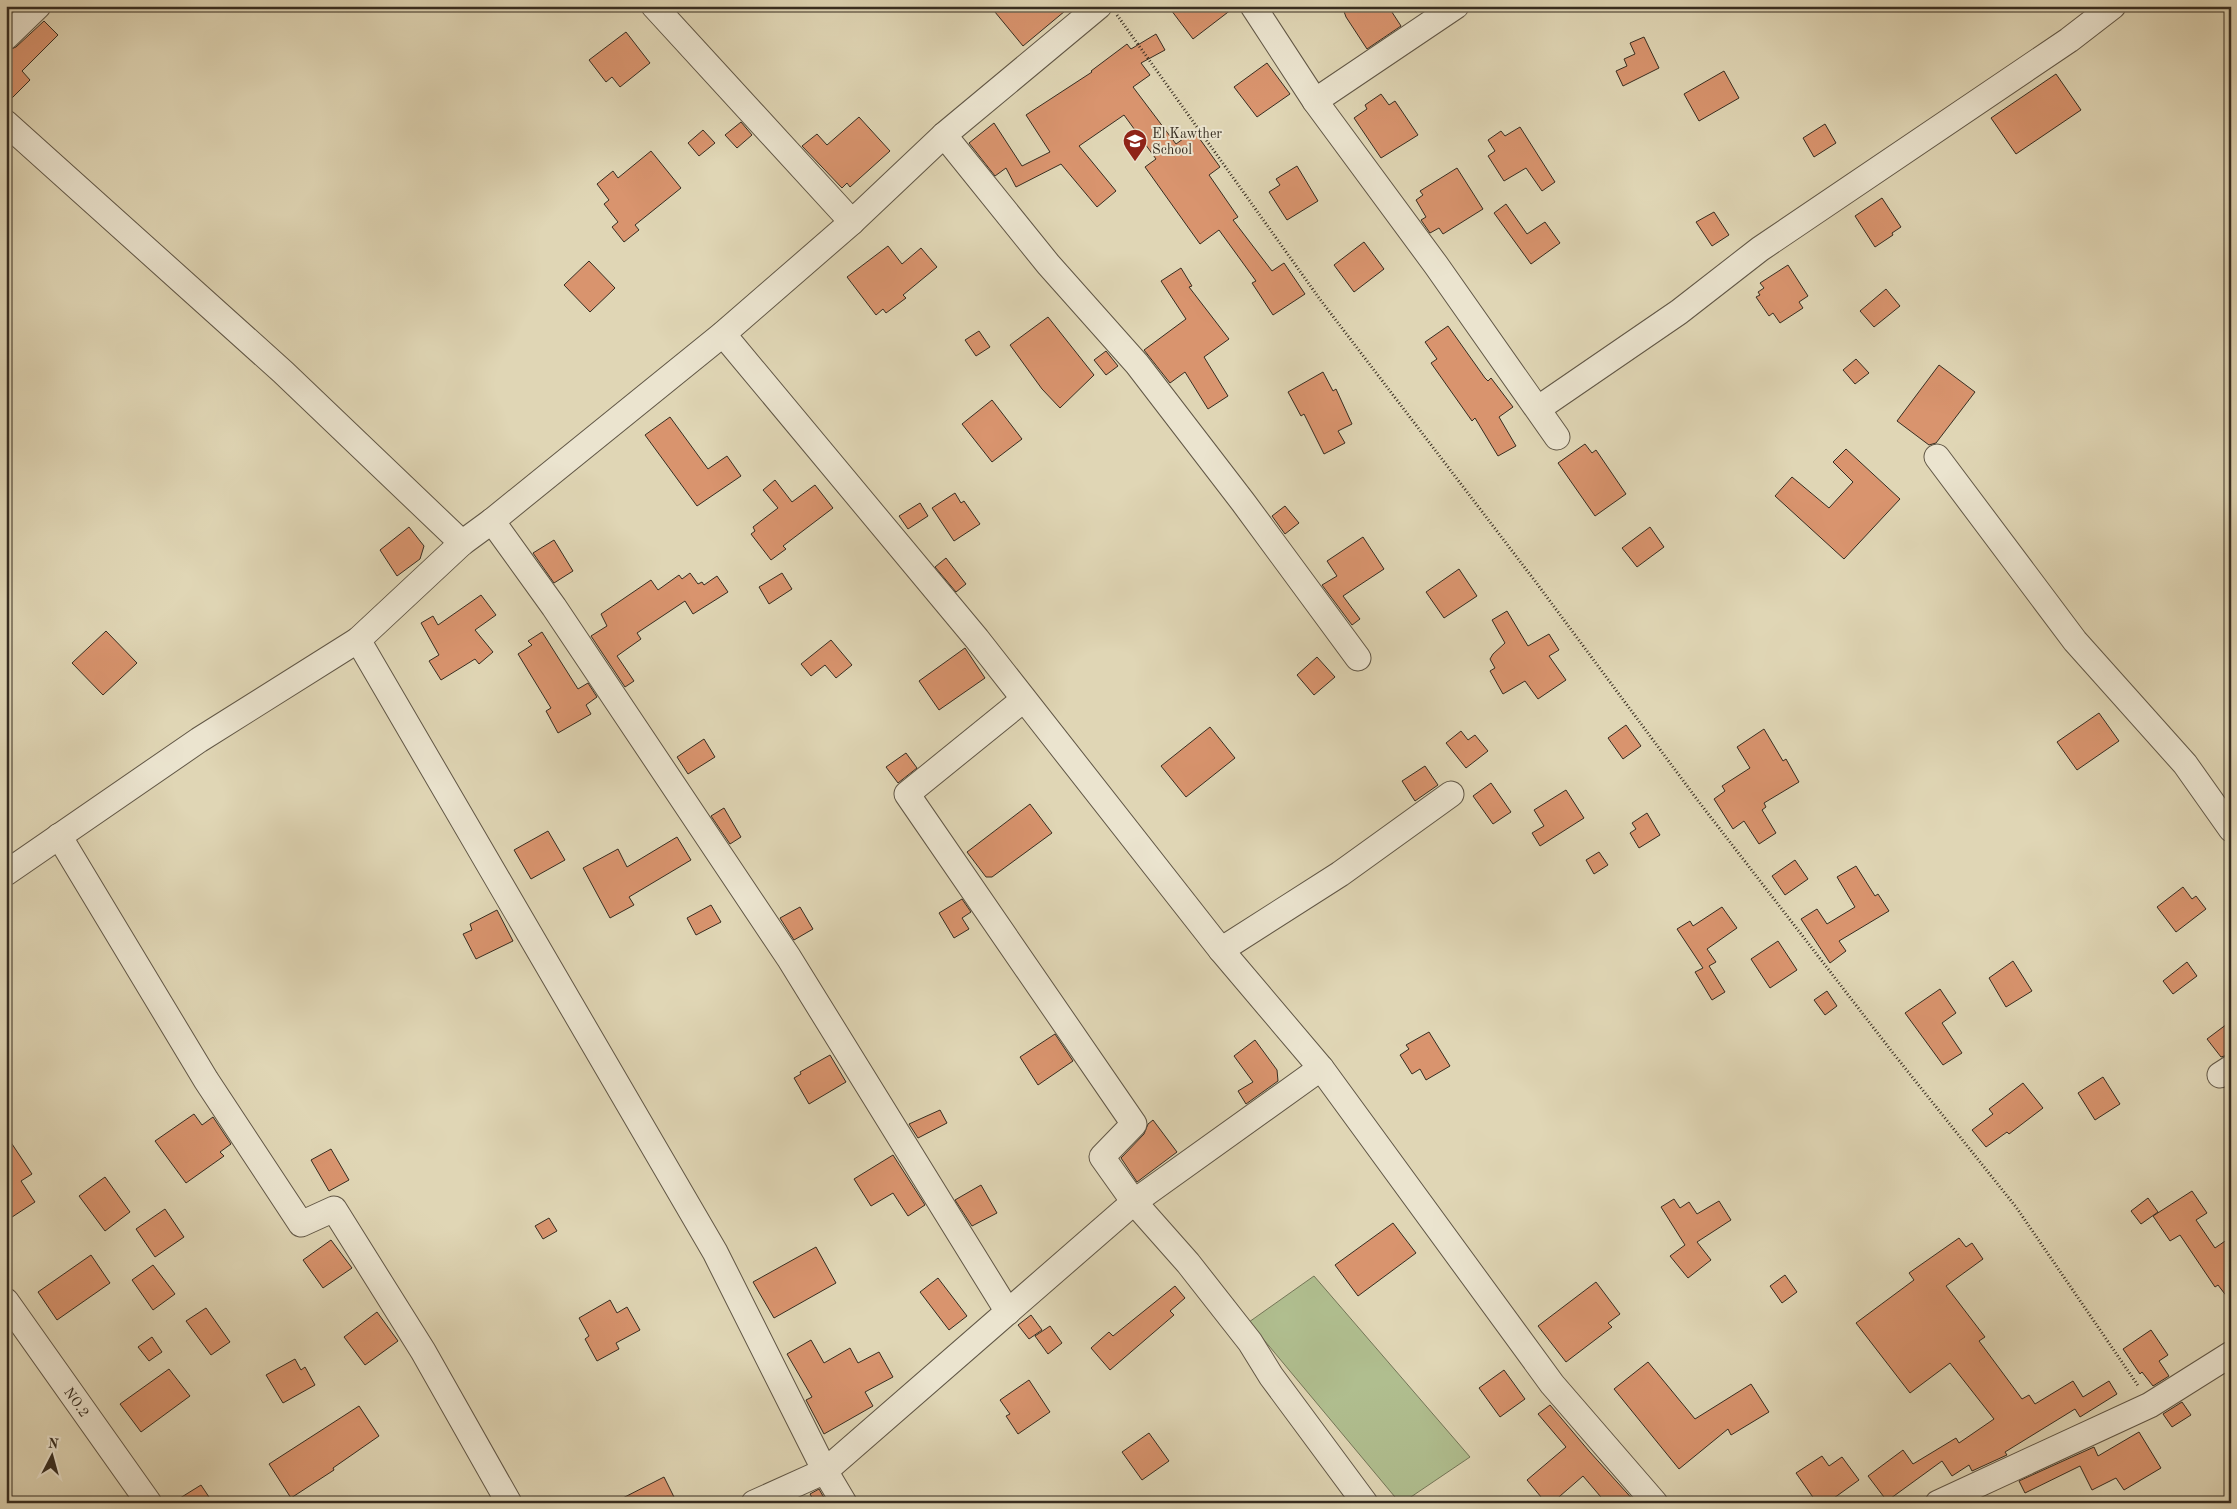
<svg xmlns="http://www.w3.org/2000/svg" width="2237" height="1509" viewBox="0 0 2237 1509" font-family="'Old Standard TT',serif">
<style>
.green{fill:#b0be8f;stroke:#747658}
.building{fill:#d9946e;stroke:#372d21}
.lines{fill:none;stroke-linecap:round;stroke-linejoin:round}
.minor-casing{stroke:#615746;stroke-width:27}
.path{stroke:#372d21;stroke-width:3;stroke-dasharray:1 2.5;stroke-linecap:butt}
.minor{stroke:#ebe4cf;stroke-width:25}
.labels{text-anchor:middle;stroke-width:4;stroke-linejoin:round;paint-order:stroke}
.poi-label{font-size:14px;fill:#372d21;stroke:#ebe4cf;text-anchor:start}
.street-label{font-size:14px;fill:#372d21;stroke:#ebe4cf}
</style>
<rect width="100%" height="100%" fill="#e0d6b5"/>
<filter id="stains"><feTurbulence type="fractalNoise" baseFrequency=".004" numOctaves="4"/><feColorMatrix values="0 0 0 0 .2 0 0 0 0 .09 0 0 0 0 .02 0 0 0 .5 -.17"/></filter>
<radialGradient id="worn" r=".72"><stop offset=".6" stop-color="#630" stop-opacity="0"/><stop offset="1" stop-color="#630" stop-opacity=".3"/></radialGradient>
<path class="green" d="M1314,1276L1470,1457L1402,1503H1400L1249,1322Z"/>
<g class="building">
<path d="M990,6H1071L1023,46Z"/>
<path d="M1168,6H1236L1193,39Z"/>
<path d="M1342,6H1388L1401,26L1367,49L1346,17Z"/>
<path d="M44,21L58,35L22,71L30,80L6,104V51L16,47Z"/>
<path d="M626,32L650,63L620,87L612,77L606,82L589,60Z"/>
<path d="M1156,34L1165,50L1141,63L1150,75L1133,87L1176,144L1194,131L1220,167L1209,175L1238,217L1233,220L1272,271L1284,263L1305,294L1273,315L1252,283L1256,281L1219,230L1200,244L1145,167L1156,159L1124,115L1079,146L1116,191L1097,207L1061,164L1016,187L1006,168L995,176L969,143L994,123L1022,166L1050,152L1026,115L1092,72L1091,71L1127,44L1131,49Z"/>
<path d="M1644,37L1659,68L1623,86L1616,71L1627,66L1624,59L1635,54L1630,43Z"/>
<path d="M1267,63L1290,94L1257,117L1234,87Z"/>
<path d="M1724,71L1739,98L1699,121L1684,94Z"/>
<path d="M2056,74L2081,110L2016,154L1991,118Z"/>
<path d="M1381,94L1389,105L1395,101L1418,135L1381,158L1354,118L1367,109L1365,105Z"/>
<path d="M859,117L890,151L850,187L847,183L842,188L802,146L817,134L827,145Z"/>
<path d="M741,122L752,135L737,148L725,135Z"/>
<path d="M1825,124L1836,143L1814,157L1803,138Z"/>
<path d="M1520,127L1555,182L1542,191L1526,168L1504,181L1488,156L1495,151L1488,140L1501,131L1505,136Z"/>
<path d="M703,130L715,143L699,156L688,143Z"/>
<path d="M651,151L681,188L635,225L639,230L624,242L612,227L618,222L604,204L609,200L597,184L613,171L618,178Z"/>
<path d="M1297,166L1318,201L1287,220L1269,192L1280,185L1276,179Z"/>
<path d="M1457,168L1483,209L1443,234L1439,228L1430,233L1421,220L1426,217L1416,200L1423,195L1420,191Z"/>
<path d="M1882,198L1901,227L1892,233L1893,235L1875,247L1855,216Z"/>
<path d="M1506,204L1527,234L1545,222L1560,243L1531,264L1494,213Z"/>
<path d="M1714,212L1729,235L1712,246L1696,222Z"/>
<path d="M1364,242L1384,269L1354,292L1334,265Z"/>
<path d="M888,246L902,264L921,248L937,267L903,295L906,298L886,313L883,309L876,315L847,277Z"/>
<path d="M589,261L615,288L590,312L564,285Z"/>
<path d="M1788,265L1808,296L1799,302L1803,308L1780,323L1773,313L1769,316L1756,297L1760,295L1758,292L1764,288L1760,283Z"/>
<path d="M1181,268L1192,286L1189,287L1229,339L1204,357L1228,396L1208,409L1185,372L1170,383L1144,350L1186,319L1161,281Z"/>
<path d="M1886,289L1900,306L1874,327L1860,311Z"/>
<path d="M1048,317L1094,375L1060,408L1042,389L1010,345Z"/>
<path d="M1448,326L1485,378L1488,381L1491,378L1513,407L1499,417L1516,446L1498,456L1475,418L1472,421L1431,363L1437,359L1425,342Z"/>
<path d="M979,331L990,347L976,356L965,340Z"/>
<path d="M1106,351L1118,366L1106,375L1094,360Z"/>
<path d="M1856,359L1869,373L1855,384L1843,370Z"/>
<path d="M1939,365L1975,392L1936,443L1929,445L1897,421Z"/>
<path d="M1323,372L1333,391L1336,389L1352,424L1338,431L1345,443L1324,454L1304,414L1301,416L1288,392Z"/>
<path d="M992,400L1022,439L992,462L962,424Z"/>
<path d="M670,417L708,469L727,456L741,476L697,506L645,435Z"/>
<path d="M1585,444L1592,453L1596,450L1626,494L1595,516L1558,463Z"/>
<path d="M1846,449L1900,499L1844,559L1775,496L1792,477L1829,508L1853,482L1833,462Z"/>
<path d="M775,480L792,502L815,485L833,508L783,546L786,549L771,560L751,534L755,531L753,527L778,508L763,490Z"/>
<path d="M955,493L961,503L964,501L980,524L954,541L932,508Z"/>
<path d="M920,503L928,516L908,529L899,516Z"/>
<path d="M1285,506L1299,523L1285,534L1272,516Z"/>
<path d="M409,527L424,546L420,559L397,576L380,550Z"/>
<path d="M1650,527L1664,547L1637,567L1622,548Z"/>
<path d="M1363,537L1384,569L1343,596L1360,619L1352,625L1322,585L1337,576L1327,561Z"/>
<path d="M554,540L573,571L554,583L533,553Z"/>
<path d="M946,558L966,584L956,592L935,567Z"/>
<path d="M1459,569L1477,596L1444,618L1426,592Z"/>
<path d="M690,573L698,584L702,582L704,585L717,576L728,592L693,614L685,601L637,633L641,639L617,656L634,681L625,687L591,636L607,626L601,614L651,580L658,590L679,575L682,579Z"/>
<path d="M782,573L792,589L769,604L759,587Z"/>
<path d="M481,595L496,615L475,630L493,652L479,664L475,659L441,680L429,661L439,655L421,623L433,616L438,625Z"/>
<path d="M1507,611L1528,646L1549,634L1559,650L1549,656L1566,680L1538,699L1525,681L1503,694L1490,671L1495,668L1490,659L1493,654L1505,643L1492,620Z"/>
<path d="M106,631L137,663L103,695L72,663Z"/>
<path d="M542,632L578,689L588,683L597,697L586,705L591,714L558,733L546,711L551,708L518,654L532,645L528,641Z"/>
<path d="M831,640L852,665L836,678L825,665L811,676L801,664Z"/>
<path d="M965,648L985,678L939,710L919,681Z"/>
<path d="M1317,657L1335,677L1314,695L1297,675Z"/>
<path d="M2099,713L2119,741L2077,770L2057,742Z"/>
<path d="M1626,725L1641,746L1623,759L1608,738Z"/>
<path d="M1210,727L1235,758L1186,797L1161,766Z"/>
<path d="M1764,729L1783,761L1786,759L1799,782L1764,803L1766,807L1762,810L1776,833L1759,844L1744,821L1733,829L1714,799L1725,791L1722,786L1750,768L1737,747Z"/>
<path d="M1461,731L1468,740L1475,735L1488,751L1466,768L1446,743Z"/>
<path d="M704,739L715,757L688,774L677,757Z"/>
<path d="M906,753L917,768L898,783L886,767Z"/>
<path d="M1425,766L1438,785L1415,801L1402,781Z"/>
<path d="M1491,783L1511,812L1493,824L1473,796Z"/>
<path d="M1566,790L1584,818L1540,846L1532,833L1544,826L1534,810Z"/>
<path d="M1030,804L1052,833L992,877H986L967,852Z"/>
<path d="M724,808L741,837L730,844L711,816Z"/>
<path d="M1647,813L1660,835L1639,848L1630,833L1636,829L1632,823Z"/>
<path d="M548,831L565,860L531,879L514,850Z"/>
<path d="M677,837L691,860L629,897L634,905L610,918L583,868L618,849L627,867Z"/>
<path d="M1599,852L1608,865L1594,874L1586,860Z"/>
<path d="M1795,860L1808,879L1785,895L1772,876Z"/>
<path d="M1856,866L1875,896L1878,894L1889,911L1839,941L1846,951L1830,963L1801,919L1817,909L1827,924L1855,907L1837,877Z"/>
<path d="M2183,887L2192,899L2196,896L2206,909L2176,932L2157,907Z"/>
<path d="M962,899L971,912L962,918L969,929L954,938L939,913Z"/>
<path d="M711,905L721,922L696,935L687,918Z"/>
<path d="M800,907L813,929L794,940L780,918Z"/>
<path d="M1722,907L1737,928L1707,949L1716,962L1709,966L1725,992L1712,1000L1695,972L1703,968L1677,929L1690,921L1693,926Z"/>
<path d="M497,910L513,941L476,959L463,934L472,930L470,924Z"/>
<path d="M1778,941L1797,970L1770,988L1751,959Z"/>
<path d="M2013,961L2032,991L2006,1007L1989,978Z"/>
<path d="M2187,962L2197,976L2173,994L2163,981Z"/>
<path d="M1940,989L1956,1013L1942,1023L1962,1053L1943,1065L1905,1013Z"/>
<path d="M1827,991L1837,1006L1825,1015L1814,1000Z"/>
<path d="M2231,1021V1054L2221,1057L2207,1039Z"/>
<path d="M1429,1032L1450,1066L1426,1080L1420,1069L1412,1074L1400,1055L1409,1049L1406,1045Z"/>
<path d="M1055,1034L1073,1061L1038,1085L1020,1057Z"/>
<path d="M1255,1040L1277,1070L1278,1081L1246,1104L1238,1091L1253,1082L1234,1056Z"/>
<path d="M830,1055L846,1082L809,1104L794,1078L801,1074L800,1072Z"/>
<path d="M2103,1077L2120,1104L2095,1120L2078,1093Z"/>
<path d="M2023,1083L2043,1108L2009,1134L2007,1132L1986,1147L1972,1130L1993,1114L1989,1109Z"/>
<path d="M940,1110L947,1123L918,1138L909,1124Z"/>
<path d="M194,1114L202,1125L213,1117L231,1144L220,1152L224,1156L186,1183L155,1141Z"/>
<path d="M1153,1120L1177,1152L1137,1182L1121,1158L1144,1134L1148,1124Z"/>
<path d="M6,1135L32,1174L21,1181L35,1202L6,1221Z"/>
<path d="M331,1149L349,1180L329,1191L311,1160Z"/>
<path d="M893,1155L925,1205L908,1216L893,1193L871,1206L854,1179Z"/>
<path d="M105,1177L130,1212L105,1231L79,1196Z"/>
<path d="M981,1185L997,1213L972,1226L955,1200Z"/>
<path d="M2192,1191L2207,1213L2196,1220L2215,1248L2231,1237V1302L2218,1285L2215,1287L2180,1235L2170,1241L2153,1216Z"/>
<path d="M2148,1198L2158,1212L2141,1224L2131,1211Z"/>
<path d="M1674,1199L1680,1208L1689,1202L1697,1214L1719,1201L1731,1220L1697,1242L1711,1260L1688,1278L1670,1256L1685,1245L1661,1207Z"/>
<path d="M165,1209L184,1237L155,1257L136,1229Z"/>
<path d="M549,1218L557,1231L543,1239L535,1226Z"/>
<path d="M1393,1223L1416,1253L1358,1296L1335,1265Z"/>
<path d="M1959,1238L1966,1247L1972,1243L1983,1259L1946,1286L1985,1337L1979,1341L2022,1399L2029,1395L2035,1404L2073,1381L2083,1397L2109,1381L2117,1394L2080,1417L2075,1409L2005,1452L2007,1455L1972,1471L1969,1465L1952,1476L1942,1461L1887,1501L1868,1476L1903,1450L1913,1464L1956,1438L1959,1443L1994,1419L1950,1363L1910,1393L1856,1323L1914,1280L1909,1273Z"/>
<path d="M331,1240L352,1268L323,1288L303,1260Z"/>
<path d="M816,1247L836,1283L774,1318L753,1282Z"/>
<path d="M91,1255L110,1283L57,1320L38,1292Z"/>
<path d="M153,1265L175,1294L153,1310L132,1280Z"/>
<path d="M1785,1275L1797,1292L1782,1303L1770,1286Z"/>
<path d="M938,1278L967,1316L949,1330L920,1292Z"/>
<path d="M1596,1282L1620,1314L1608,1323L1612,1327L1566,1362L1538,1326Z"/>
<path d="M1175,1286L1185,1298L1170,1311L1174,1315L1110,1370L1091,1348L1109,1332L1113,1336Z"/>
<path d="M610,1300L617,1313L627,1307L640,1330L616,1343L619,1349L597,1361L585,1339L589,1336L579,1318Z"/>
<path d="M206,1308L230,1342L211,1355L186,1321Z"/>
<path d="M377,1312L398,1341L365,1365L344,1337Z"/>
<path d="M1031,1315L1042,1330L1029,1339L1018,1325Z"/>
<path d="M1050,1326L1062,1343L1048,1354L1035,1336Z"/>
<path d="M2151,1330L2168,1355L2159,1361L2169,1376L2153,1386L2142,1372L2140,1374L2123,1349Z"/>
<path d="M152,1337L162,1352L149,1361L138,1347Z"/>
<path d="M811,1340L824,1363L850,1348L858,1363L879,1352L893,1377L865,1392L873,1406L824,1434L806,1400L812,1397L787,1354Z"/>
<path d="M295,1359L301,1370L305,1367L315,1385L283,1403L266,1375Z"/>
<path d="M1648,1362L1695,1419L1751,1384L1769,1412L1731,1435L1728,1429L1679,1469L1614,1389Z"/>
<path d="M169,1369L190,1396L141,1432L120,1404Z"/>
<path d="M1504,1370L1525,1399L1500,1417L1479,1388Z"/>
<path d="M1029,1380L1050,1412L1018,1434L1006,1416L1010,1414L1000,1400Z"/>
<path d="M2182,1402L2191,1415L2172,1427L2163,1414Z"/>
<path d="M1550,1405L1589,1451L1636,1503H1606L1583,1476L1552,1503H1546L1527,1480L1566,1447L1538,1414Z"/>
<path d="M359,1406L379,1436L333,1468L334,1470L291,1498L269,1464Z"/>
<path d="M2139,1432L2161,1468L2124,1490L2116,1478L2092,1490L2080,1466L2025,1493L2019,1481L2094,1447L2098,1456Z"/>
<path d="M1149,1433L1169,1461L1142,1480L1122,1452Z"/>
<path d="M1822,1456L1829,1466L1842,1457L1859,1480L1827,1503H1817L1796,1473Z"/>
<path d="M664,1477L677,1503H613Z"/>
<path d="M201,1485L213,1503H172Z"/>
<path d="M819,1489L827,1503H815L810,1494Z"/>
</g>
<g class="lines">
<defs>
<g id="minor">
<path d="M654,6L852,222"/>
<path d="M1253,6L1315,101L1436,265L1557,437"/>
<path d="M6,37L38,6"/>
<path d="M1315,101L1456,6"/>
<path d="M6,123L283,372L462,543"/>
<path d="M944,135L1048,264L1137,364L1243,502L1358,658"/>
<path d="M723,334L977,639L1221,950L1321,1068L1552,1384L1655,1503"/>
<path d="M1539,408L1679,312L1760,249L2069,40L2113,6"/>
<path d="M1937,457L2075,641L2185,764L2231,829"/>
<path d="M492,521L554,607L789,958L1008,1312"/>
<path d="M358,640L715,1252L825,1471L844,1503"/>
<path d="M1023,700L907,794L1134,1124L1102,1157L1134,1202L1188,1263L1250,1342L1271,1376L1365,1503"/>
<path d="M59,836L206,1080L301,1224L334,1209L423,1351L509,1503"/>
<path d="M6,873L199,740L358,640L462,543L492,521L723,334L852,222L944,135L1099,6"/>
<path d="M1221,950L1340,874L1451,794"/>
<path d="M2220,1075L2231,1068"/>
<path d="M6,1301L149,1503"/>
<path d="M754,1503L825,1471L1134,1202L1321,1068"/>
<path d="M1938,1503L2150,1405L2231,1354"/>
</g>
</defs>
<use href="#minor" class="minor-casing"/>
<path class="path" d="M1117,15L1319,298L1535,581L1699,802L1893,1053L2016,1207L2139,1387"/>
<use href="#minor" class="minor"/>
</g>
<defs>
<symbol id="school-pin" viewBox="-11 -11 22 30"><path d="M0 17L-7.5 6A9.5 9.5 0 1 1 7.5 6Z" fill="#8f2418" stroke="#ebe4cf"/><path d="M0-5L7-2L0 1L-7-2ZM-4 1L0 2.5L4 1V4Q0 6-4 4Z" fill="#fff"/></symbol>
</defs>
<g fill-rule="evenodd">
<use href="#school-pin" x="1121" y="127" width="28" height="38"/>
</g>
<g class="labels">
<g class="poi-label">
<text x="1152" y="138">El Kawther<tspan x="1152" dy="16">School</tspan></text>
</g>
<g class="street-label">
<text transform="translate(77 1402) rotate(55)" y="5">NO.2</text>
</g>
</g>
<rect width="2237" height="1509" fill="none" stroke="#e0d6b5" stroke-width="25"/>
<rect x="8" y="8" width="2222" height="1494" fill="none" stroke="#372d21" stroke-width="2.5"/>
<rect x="12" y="12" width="2212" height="1484" fill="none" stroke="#372d21"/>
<g transform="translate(52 1456) rotate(6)" stroke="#ebe4cf" stroke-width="4" paint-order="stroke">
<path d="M0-4L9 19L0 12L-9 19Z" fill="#372d21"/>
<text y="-8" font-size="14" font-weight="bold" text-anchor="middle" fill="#372d21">N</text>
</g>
<rect width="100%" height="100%" filter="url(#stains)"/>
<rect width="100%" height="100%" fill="url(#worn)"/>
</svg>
